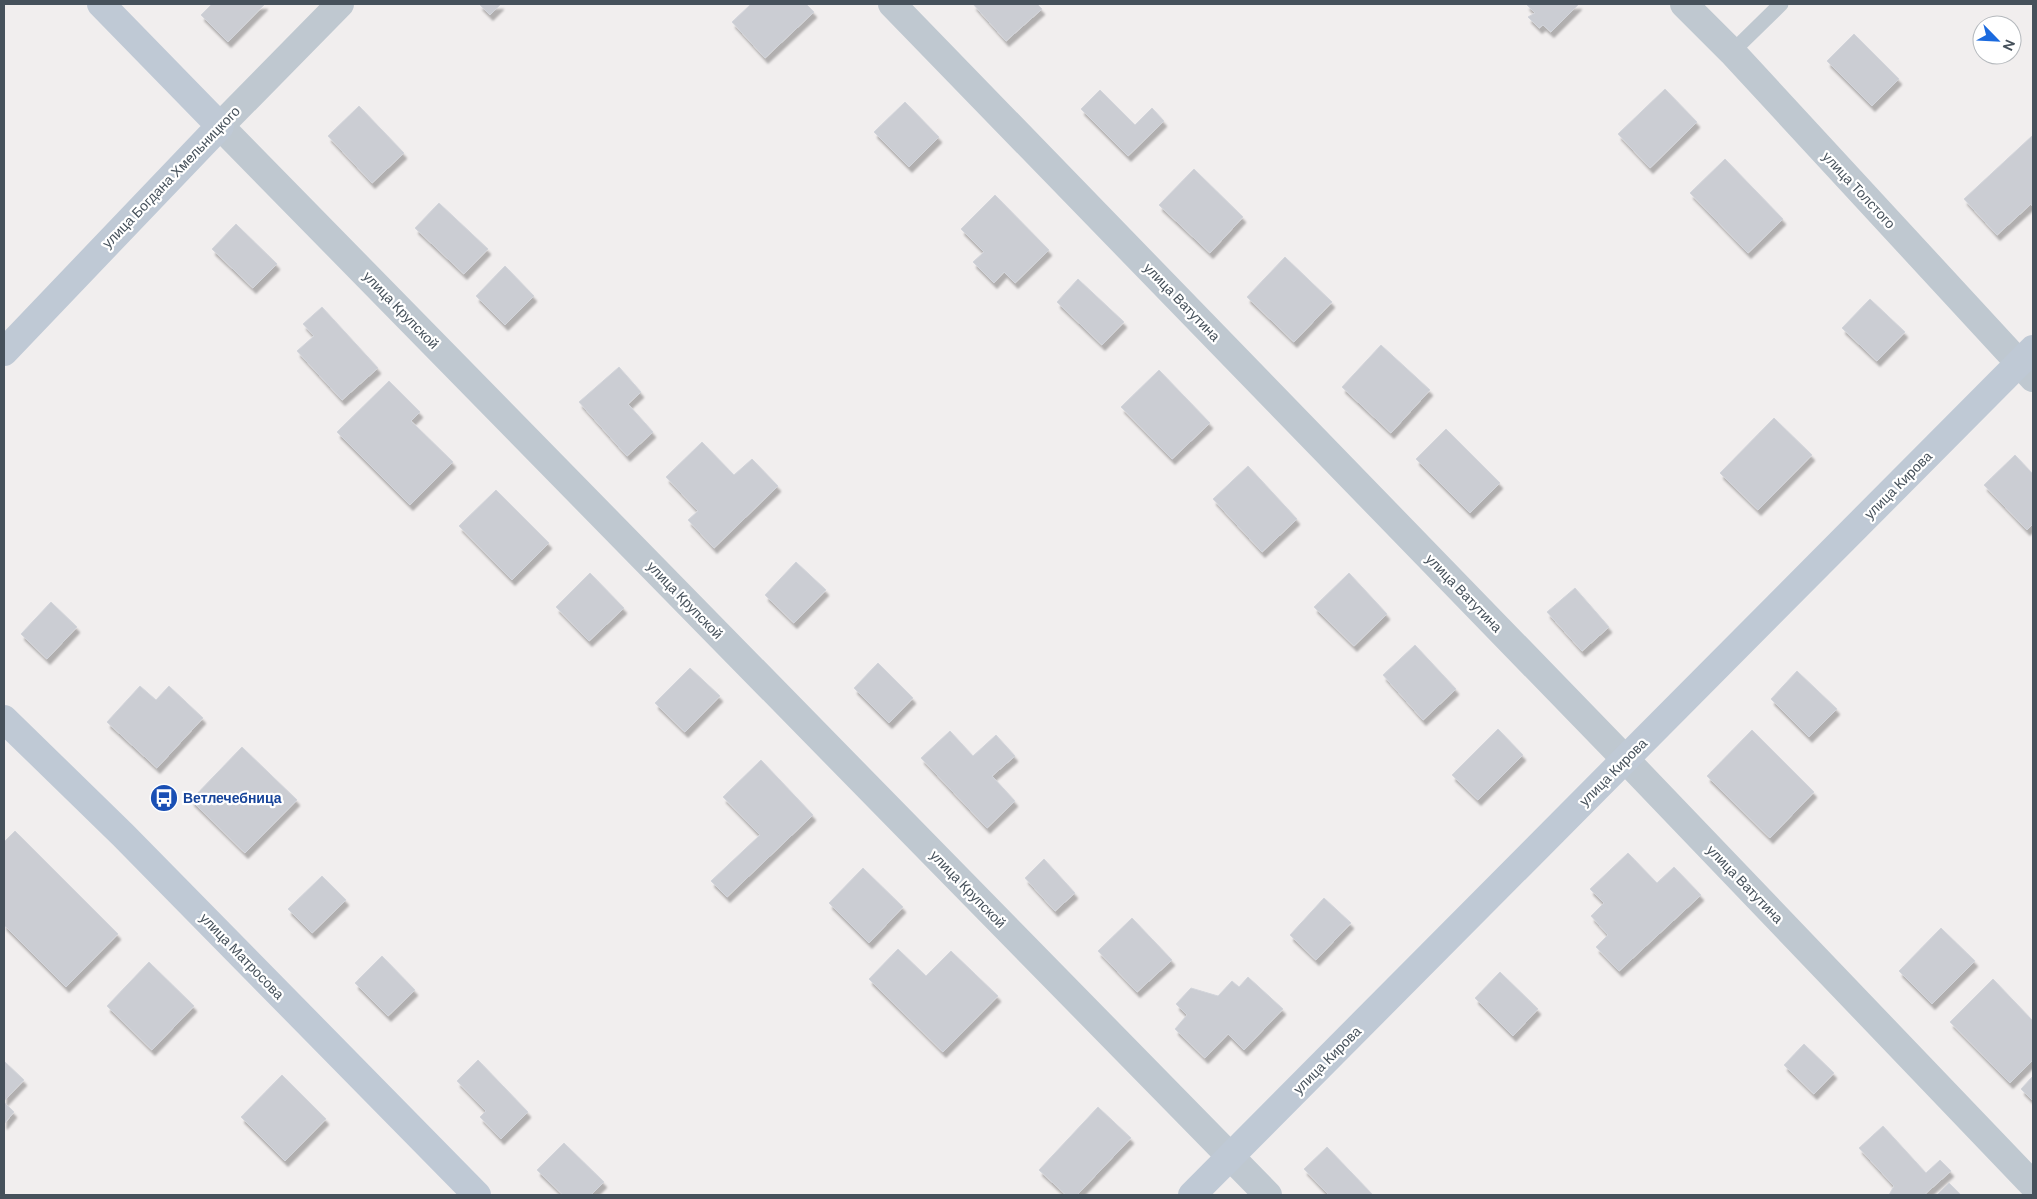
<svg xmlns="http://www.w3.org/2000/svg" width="2037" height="1199" viewBox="0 0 2037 1199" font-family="'DM Sans',sans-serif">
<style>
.building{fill:#cbcdd3;stroke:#d2d4da;filter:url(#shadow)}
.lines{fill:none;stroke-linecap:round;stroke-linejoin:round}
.lane{stroke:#bfc8d0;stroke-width:15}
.street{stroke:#bfc8d0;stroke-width:28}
.secondary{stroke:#bfc9d5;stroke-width:28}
.labels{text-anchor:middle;stroke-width:4.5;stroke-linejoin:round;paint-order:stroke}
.street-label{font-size:14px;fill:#46515b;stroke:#fff}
.transit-label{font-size:14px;font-weight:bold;fill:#164399;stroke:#fff;text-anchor:start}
</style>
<defs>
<filter id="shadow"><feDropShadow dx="3" dy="5.5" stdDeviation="1" flood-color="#0004"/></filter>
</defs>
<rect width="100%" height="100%" fill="#f1eeee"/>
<g class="building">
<path d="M212,4H265L228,42L201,15Z"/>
<path d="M479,4H501L490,15Z"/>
<path d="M751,4H806L814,12L765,58L732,22Z"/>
<path d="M973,4H1037L1042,9L1006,41Z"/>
<path d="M1526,4H1579L1551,32L1543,25L1539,28L1528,17L1535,13Z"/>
<path d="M1854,34L1899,79L1872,106L1827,61Z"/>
<path d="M1665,89L1697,122L1650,168L1618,134Z"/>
<path d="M1100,90L1135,125L1152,108L1164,121L1128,156L1081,109Z"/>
<path d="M905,102L939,137L909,167L874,132Z"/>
<path d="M359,106L404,153L372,183L328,136Z"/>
<path d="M2033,135V207L2031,204L1997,235L1964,199Z"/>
<path d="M1725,159L1783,219L1748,253L1690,193Z"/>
<path d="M1194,169L1243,217L1210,253L1159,205Z"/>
<path d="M995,195L1049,250L1015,283L1004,272L994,283L973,262L984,252L961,229Z"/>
<path d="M439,203L488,249L464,274L415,228Z"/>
<path d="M236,224L277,264L253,288L212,249Z"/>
<path d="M1285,257L1332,302L1294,342L1247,297Z"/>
<path d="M505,266L534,296L505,325L476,296Z"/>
<path d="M1078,279L1124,322L1102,345L1057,302Z"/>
<path d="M1870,299L1905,332L1877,361L1842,328Z"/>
<path d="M322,307L378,368L342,400L297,351L314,336L303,324Z"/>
<path d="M1381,345L1430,390L1391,433L1342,387Z"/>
<path d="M619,367L641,392L628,404L653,432L627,456L579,402Z"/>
<path d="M1159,370L1210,423L1172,459L1121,407Z"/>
<path d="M389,381L420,412L411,421L453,462L410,505L337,432Z"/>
<path d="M1774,418L1812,455L1758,510L1720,473Z"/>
<path d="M1446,429L1500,483L1470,513L1416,459Z"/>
<path d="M702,442L734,475L752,459L778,486L714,548L688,520L698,511L666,477Z"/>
<path d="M2015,455L2033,474V524L2027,530L1984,485Z"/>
<path d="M1248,466L1297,519L1262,552L1213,499Z"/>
<path d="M496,490L549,543L512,580L459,526Z"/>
<path d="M796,562L826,590L794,623L765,595Z"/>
<path d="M590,573L624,608L589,641L556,607Z"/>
<path d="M1349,573L1387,614L1354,646L1314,607Z"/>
<path d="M1575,588L1609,627L1582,651L1547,612Z"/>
<path d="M51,602L77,627L47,659L21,634Z"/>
<path d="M1415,645L1456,689L1423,720L1383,675Z"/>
<path d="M878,663L913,698L889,723L854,688Z"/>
<path d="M690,668L720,696L685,732L655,703Z"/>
<path d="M1797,671L1837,709L1809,737L1771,699Z"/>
<path d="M140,686L156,700L169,686L203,718L157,768L107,722Z"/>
<path d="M1498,729L1523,755L1478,800L1452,775Z"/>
<path d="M1752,730L1814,792L1770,838L1707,776Z"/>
<path d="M950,731L973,756L996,735L1015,756L992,776L1015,801L987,828L921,758Z"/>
<path d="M242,747L297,800L245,853L191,800Z"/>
<path d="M761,760L813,815L727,897L711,881L760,835L723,797Z"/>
<path d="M15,831L118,934L66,987L4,925V842Z"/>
<path d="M1628,853L1657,883L1674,867L1701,895L1619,971L1596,947L1608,935L1591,916L1604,903L1590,889Z"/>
<path d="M1044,859L1075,893L1055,911L1025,878Z"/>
<path d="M863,868L903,907L869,943L829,903Z"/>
<path d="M322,876L346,900L312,933L288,909Z"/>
<path d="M1324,898L1351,923L1316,960L1290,935Z"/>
<path d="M1132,918L1172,960L1137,992L1098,951Z"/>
<path d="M1941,928L1975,961L1932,1004L1899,971Z"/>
<path d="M898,949L926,976L951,951L998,996L943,1052L869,979Z"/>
<path d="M382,956L415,990L388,1016L355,983Z"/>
<path d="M149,962L194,1006L152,1050L107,1006Z"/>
<path d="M1500,972L1538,1009L1513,1036L1475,998Z"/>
<path d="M1248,977L1283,1009L1244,1050L1228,1034L1205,1058L1175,1029L1187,1015L1176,1004L1191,988L1218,996L1232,981L1239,987Z"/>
<path d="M1993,979L2033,1021V1060L2010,1083L1950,1022Z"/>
<path d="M1804,1044L1834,1073L1814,1094L1784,1065Z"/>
<path d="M478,1060L528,1112L501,1139L480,1117L486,1111L457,1081Z"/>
<path d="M4,1061L24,1080L4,1101Z"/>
<path d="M282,1075L326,1119L285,1161L241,1117Z"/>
<path d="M2033,1076V1101L2021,1089Z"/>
<path d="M4,1102L14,1112L4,1124Z"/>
<path d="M1098,1107L1131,1138L1077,1195H1066L1039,1170Z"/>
<path d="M1883,1126L1926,1173L1940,1160L1951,1171L1924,1195H1889L1894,1186L1859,1148Z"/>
<path d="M564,1143L604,1182L591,1195H563L537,1170Z"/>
<path d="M1327,1147L1373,1195H1329L1304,1169Z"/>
<path d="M1949,1183L1961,1195H1937Z"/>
</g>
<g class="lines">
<path class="lane" d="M1732,52L1781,4"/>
<g class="street">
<path d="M340,4L220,126L1268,1195"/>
<path d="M892,4L1625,759L2033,1185"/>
<path d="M1684,4L1732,52L2033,378"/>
</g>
<g class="secondary">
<path d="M4,352L220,126L101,4"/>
<path d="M4,719L123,835L477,1195"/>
<path d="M1192,1195L2033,349"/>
</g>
</g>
<defs>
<symbol id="bus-disc" viewBox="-11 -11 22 22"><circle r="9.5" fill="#1a4fb4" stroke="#fff"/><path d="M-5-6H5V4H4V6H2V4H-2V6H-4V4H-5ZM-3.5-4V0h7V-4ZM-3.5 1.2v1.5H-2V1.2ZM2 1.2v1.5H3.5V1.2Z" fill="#fff"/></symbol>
</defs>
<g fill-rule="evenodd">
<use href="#bus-disc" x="148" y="782" width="32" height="32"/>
</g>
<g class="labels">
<g class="street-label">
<text transform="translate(171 177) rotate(-46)" y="5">улица Богдана Хмельницкого</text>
<text transform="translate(1859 190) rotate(47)" y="5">улица Толстого</text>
<text transform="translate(1182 302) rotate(46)" y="5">улица Ватутина</text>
<text transform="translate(401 310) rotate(46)" y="5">улица Крупской</text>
<text transform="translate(1898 485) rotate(-45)" y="5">улица Кирова</text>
<text transform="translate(1464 593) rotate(46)" y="5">улица Ватутина</text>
<text transform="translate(685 600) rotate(46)" y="5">улица Крупской</text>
<text transform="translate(1613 772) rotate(-45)" y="5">улица Кирова</text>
<text transform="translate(1745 884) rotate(46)" y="5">улица Ватутина</text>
<text transform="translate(968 889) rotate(46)" y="5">улица Крупской</text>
<text transform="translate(242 956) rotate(46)" y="5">улица Матросова</text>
<text transform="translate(1327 1060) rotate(-45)" y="5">улица Кирова</text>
</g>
<g class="transit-label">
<text x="183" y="803">Ветлечебница</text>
</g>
</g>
<rect width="2037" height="1199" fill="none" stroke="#46515b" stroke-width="10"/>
<g transform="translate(1997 40) rotate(114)"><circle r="24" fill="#ffffff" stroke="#b5b9bd"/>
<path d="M0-4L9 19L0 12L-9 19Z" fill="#1b6ade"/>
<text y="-8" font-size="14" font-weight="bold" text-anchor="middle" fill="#46515b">N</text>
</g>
</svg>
